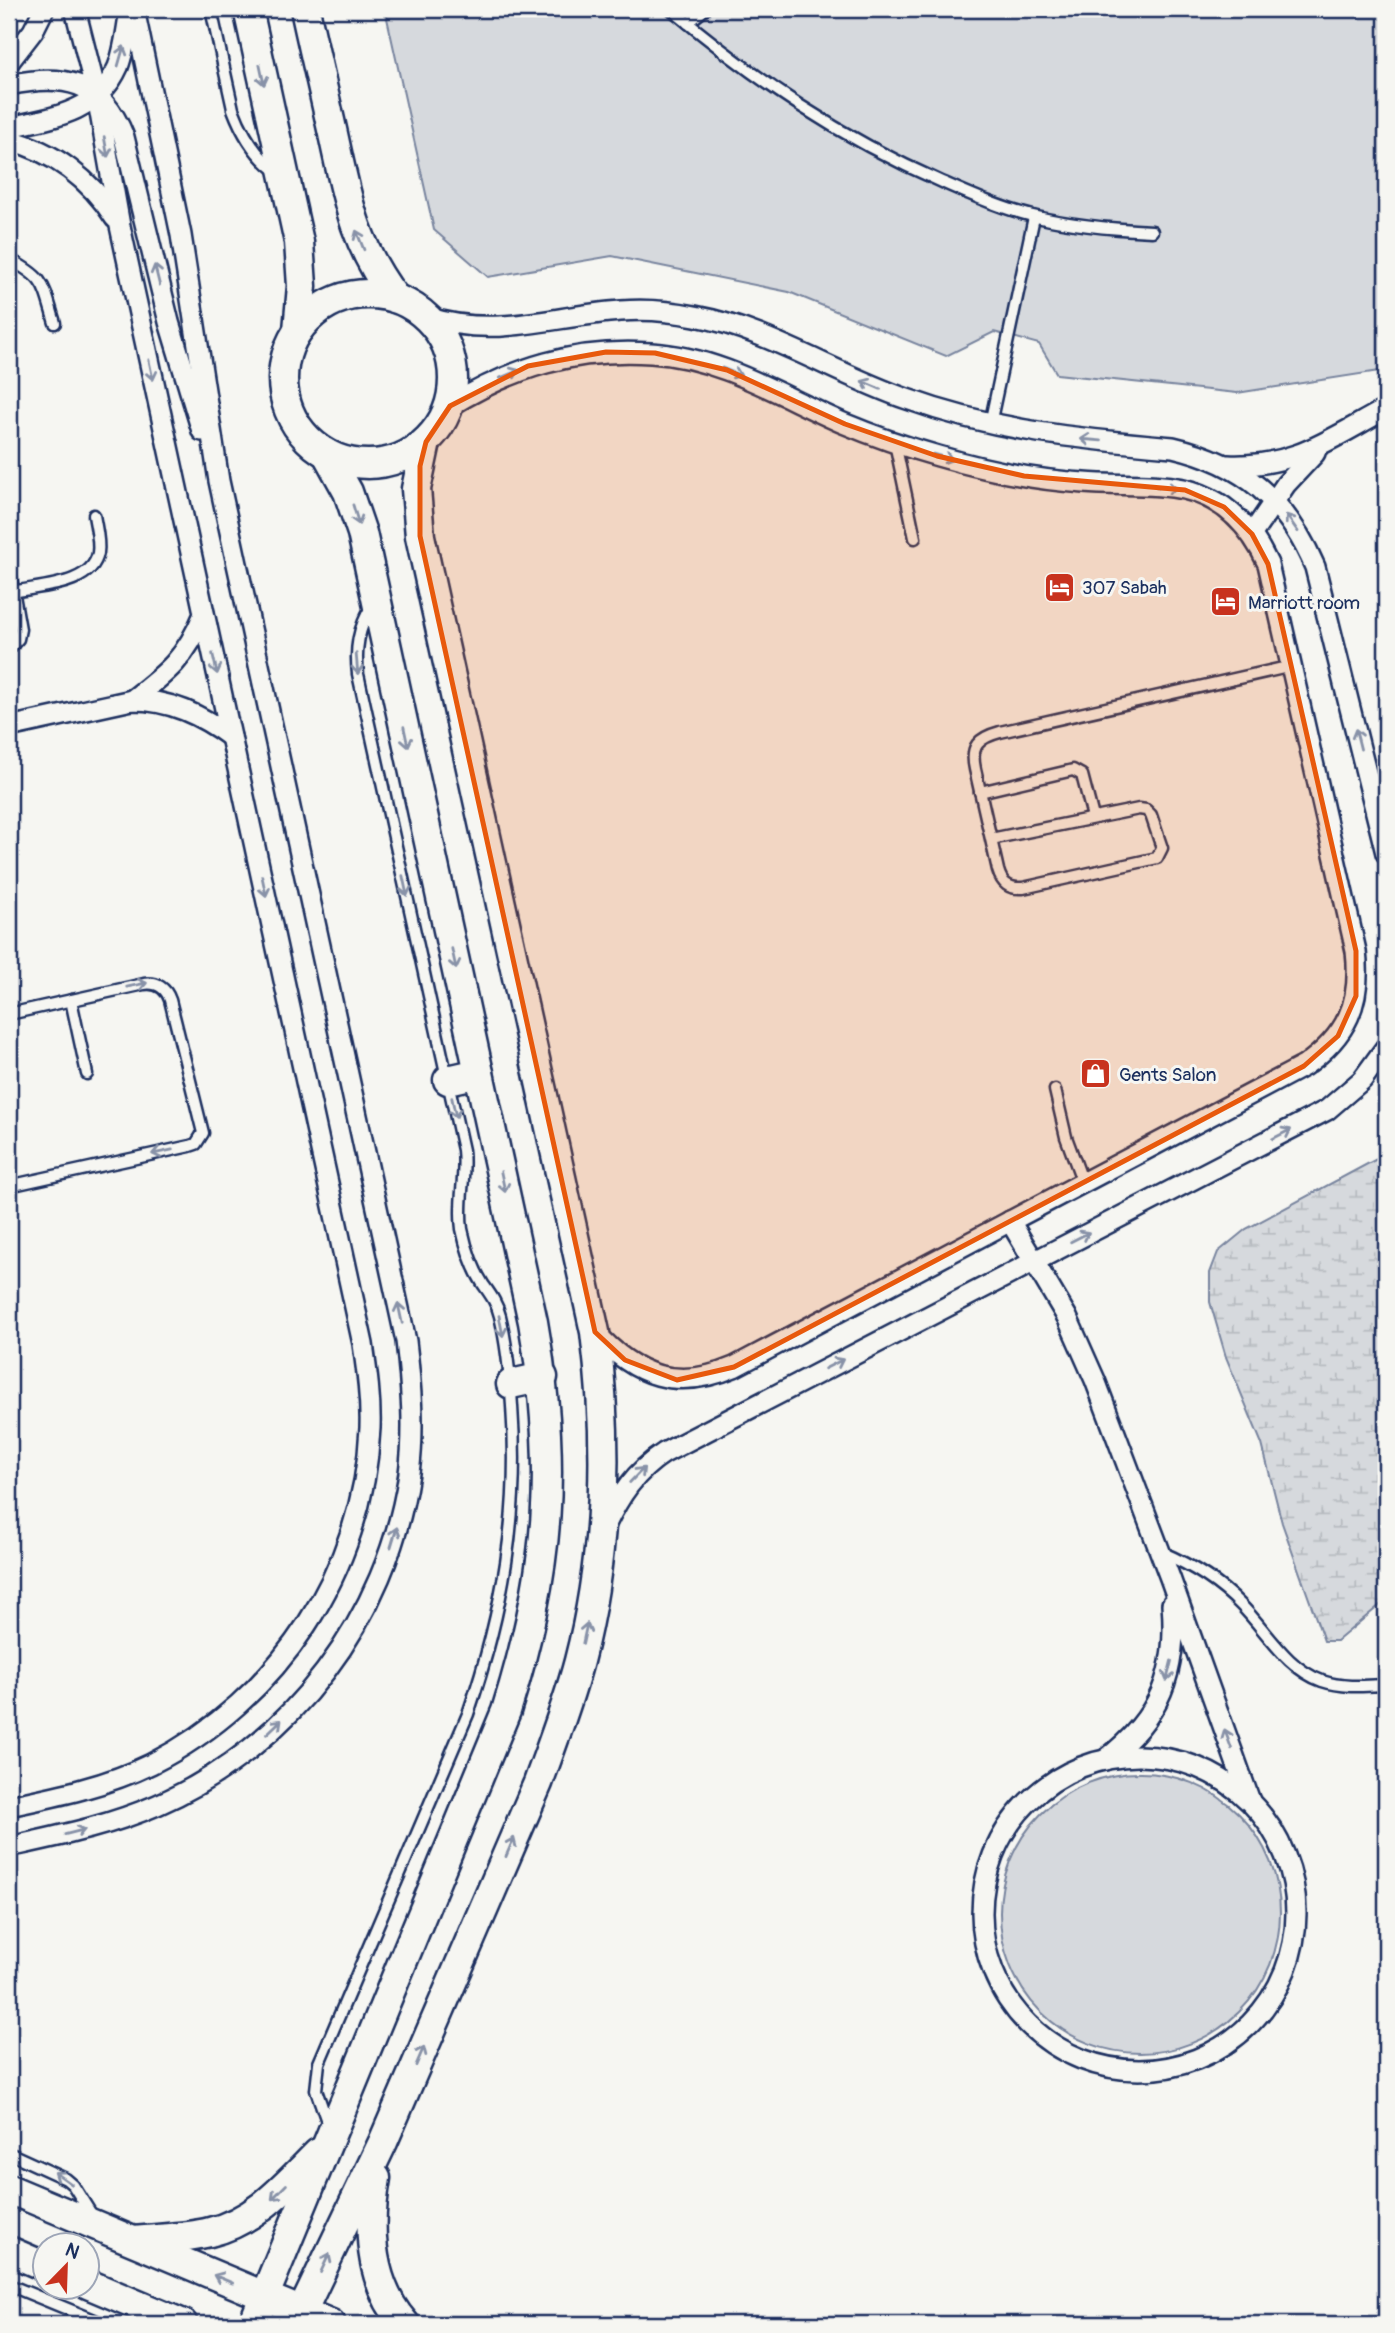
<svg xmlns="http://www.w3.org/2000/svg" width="1395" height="2333" viewBox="0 0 1395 2333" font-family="Pangolin,sans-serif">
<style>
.grass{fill:#d6d9dd;stroke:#78849e;stroke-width:2}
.wetland{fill:url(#wetland-marsh);stroke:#78849e;stroke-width:2}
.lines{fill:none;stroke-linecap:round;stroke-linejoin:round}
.lane-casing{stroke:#1b2f5e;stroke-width:15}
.street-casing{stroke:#1b2f5e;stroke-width:24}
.secondary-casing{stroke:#1b2f5e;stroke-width:33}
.lane{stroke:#f6f6f2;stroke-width:10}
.street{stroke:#f6f6f2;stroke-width:19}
.secondary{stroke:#f6f6f2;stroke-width:28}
.oneway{stroke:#8892a8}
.marked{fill:#e8590c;fill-opacity:0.2;stroke:#e8590c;stroke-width:5;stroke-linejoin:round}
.labels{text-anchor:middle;stroke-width:6;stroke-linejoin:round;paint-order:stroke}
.poi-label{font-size:19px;fill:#1b2f5e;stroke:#f6f6f2;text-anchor:start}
</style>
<defs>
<pattern id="wetland-marsh" width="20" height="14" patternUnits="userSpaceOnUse" patternTransform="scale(1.75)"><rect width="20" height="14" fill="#d6d9dd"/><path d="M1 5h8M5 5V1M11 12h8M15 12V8" fill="none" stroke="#b7bbc0"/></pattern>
</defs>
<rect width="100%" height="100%" fill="#f6f6f2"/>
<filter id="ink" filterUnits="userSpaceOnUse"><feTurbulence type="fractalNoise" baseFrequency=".0143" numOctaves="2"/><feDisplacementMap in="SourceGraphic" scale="14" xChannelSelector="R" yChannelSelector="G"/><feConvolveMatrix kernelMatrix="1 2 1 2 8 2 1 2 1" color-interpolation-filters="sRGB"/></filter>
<g filter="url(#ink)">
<g class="grass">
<path d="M385,9H1386V370L1237,393L1057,374L1039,344L994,332L946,356L789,292L612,256L488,277L434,230Z"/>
<circle cx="1140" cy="1913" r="140"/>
</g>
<path class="wetland" d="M1386,1154V1600L1337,1641H1324L1282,1523L1262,1444L1226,1357L1210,1302V1273L1218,1252L1246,1229Z"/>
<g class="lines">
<defs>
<g id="lane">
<path d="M211,9L233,109C242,133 254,154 275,170"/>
<path d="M671,9C757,81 839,137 942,182C972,195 1005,210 1037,217C1075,226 1113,229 1152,231"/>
<path d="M688,23L705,9"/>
<path d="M9,259C46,279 43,284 55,323"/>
<path d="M990,424L1034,217"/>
<path d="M895,443L915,538"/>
<path d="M9,567L20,629L18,639L9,649"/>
<path d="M13,592C39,586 92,586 98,553C100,541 96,528 94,515"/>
<path d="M980,792L1073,770L1082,775L1093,817"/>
<path d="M991,839L1139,809L1146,810L1151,815L1162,848L1157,858L1023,888C1009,889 1002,884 998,870L975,769C970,746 978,738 1000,732L1292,666"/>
<path d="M71,1000L87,1074"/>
<path d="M9,1014L144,984C157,982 166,988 170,1000L203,1133L196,1144L190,1146L9,1186"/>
<path d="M1055,1090L1066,1137L1083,1183"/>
<path d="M1161,1552C1191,1565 1218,1581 1241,1605C1267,1631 1286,1668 1322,1681C1343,1688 1365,1686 1386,1685"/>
<path d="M329,2127L316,2090L319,2063L468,1714C503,1611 520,1514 512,1406C510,1376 507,1345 500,1316C497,1303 490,1294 483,1284C472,1267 466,1248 462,1229C458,1202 466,1176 463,1150L358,674C355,649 358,628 372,606"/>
<path d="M9,2153L66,2179L73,2185L93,2217"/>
<path d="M9,2285L104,2324"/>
</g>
<g id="street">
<path d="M9,62L33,31L44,9"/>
<path d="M9,85C63,73 102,80 124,137L169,322L202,431"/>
<path d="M9,127C52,118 98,112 118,67C125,49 127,28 130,9"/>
<path d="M9,140C53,151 91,180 115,218"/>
<path d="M426,317C497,339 550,316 621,311C645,309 670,311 695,316C767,329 837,375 907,399C995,431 1080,439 1173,447C1243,463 1287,501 1315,567L1386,853"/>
<path d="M450,406C514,367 575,348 651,353C720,357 781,396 843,423C874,436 906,447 938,456C986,470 1034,480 1084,483C1116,486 1152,482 1184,489C1224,498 1251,527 1268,564L1356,951C1362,1003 1347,1036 1304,1066L734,1367C678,1391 635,1377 595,1332"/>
<path d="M1228,465C1294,468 1331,438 1386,409"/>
<path d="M1252,534L1286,484L1315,453"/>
<path d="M132,700C168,672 186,658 204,614"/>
<path d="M9,727L132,700C170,700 201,715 231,737"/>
<path d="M1010,1221L1067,1317L1095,1380L1170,1578L1250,1801"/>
<path d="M605,1526C620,1495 635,1472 664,1453L1327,1110L1362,1080L1386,1047"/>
<circle cx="1139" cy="1913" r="157"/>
<path d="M1105,1760C1160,1718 1178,1672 1172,1604"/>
<path d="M9,1806C57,1796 106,1786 151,1764C278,1700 364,1571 370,1428C371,1400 367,1372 363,1344L120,226L97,96L75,9"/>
<path d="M9,1847C59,1836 109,1826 157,1805C291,1747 388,1617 409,1473C415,1430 411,1384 406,1341L219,481L181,235L134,9"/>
</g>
<g id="secondary">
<path d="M248,9L299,242L302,286L298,330"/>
<path d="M305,9C314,51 324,93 333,134C347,198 354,244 395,298"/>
<circle cx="368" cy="379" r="85"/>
<path d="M448,1080L479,1073"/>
<path d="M511,1384L543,1377"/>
<path d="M376,2178C367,2229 369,2283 405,2324"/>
<path d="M9,2189L331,2324"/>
<path d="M135,2241C160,2238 186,2238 210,2232C256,2221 286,2185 318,2153"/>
<path d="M9,2251L46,2267"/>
<path d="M88,2284L183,2324"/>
<path d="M253,2324L506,1711C550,1572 558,1466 533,1322L362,533L348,492L327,454"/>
<path d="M296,2324L383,2142L538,1783C553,1742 568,1703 579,1661C607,1553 609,1442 595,1332L420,536L416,489L426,442"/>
</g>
</defs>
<use href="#lane" class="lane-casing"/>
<use href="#street" class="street-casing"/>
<use href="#secondary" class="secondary-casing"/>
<use href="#lane" class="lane"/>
<use href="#street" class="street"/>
<use href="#secondary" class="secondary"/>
</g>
<defs><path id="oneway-shaft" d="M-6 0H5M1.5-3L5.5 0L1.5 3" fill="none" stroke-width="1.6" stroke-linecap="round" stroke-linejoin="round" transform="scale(1.75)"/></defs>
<g class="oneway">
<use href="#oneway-shaft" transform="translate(121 56) rotate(-74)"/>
<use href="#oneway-shaft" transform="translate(262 75) rotate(78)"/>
<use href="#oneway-shaft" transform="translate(106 147) rotate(80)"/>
<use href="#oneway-shaft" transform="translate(360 240) rotate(-112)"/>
<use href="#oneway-shaft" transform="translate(157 275) rotate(-104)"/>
<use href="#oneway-shaft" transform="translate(151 370) rotate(78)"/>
<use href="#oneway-shaft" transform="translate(732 372) rotate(22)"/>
<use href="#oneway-shaft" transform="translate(510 374) rotate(-23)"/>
<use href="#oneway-shaft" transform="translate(871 385) rotate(-157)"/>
<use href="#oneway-shaft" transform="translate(1091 440) rotate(-175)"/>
<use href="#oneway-shaft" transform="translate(943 457) rotate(16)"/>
<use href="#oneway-shaft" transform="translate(1167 488) rotate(6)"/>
<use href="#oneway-shaft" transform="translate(356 515) rotate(73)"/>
<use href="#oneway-shaft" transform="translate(1292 523) rotate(-125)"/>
<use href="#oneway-shaft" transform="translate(215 664) rotate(77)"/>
<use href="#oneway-shaft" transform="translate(357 664) rotate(85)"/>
<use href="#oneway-shaft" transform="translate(406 737) rotate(78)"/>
<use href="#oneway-shaft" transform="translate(1358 739) rotate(-104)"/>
<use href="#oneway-shaft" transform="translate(264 886) rotate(78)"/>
<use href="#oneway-shaft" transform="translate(405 886) rotate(78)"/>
<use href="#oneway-shaft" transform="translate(454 959) rotate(78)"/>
<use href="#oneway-shaft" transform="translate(137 985) rotate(-12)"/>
<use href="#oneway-shaft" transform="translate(454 1108) rotate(78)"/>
<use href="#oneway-shaft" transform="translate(1282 1134) rotate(-27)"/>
<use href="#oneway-shaft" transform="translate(162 1152) rotate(168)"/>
<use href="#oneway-shaft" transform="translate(503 1182) rotate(78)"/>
<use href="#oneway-shaft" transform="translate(1080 1237) rotate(-27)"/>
<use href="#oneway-shaft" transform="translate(400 1313) rotate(-102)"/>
<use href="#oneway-shaft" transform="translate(501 1326) rotate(79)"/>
<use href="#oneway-shaft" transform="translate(834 1364) rotate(-27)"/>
<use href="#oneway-shaft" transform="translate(637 1475) rotate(-46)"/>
<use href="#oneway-shaft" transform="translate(394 1537) rotate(-73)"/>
<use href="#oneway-shaft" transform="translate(585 1633) rotate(-78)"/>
<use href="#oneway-shaft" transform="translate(1169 1671) rotate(104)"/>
<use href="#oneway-shaft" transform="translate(274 1727) rotate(-44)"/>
<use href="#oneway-shaft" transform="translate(1228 1739) rotate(-110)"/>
<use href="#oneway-shaft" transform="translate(75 1832) rotate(-14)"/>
<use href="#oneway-shaft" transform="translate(510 1847) rotate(-67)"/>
<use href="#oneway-shaft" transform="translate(420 2056) rotate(-67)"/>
<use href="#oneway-shaft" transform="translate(63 2178) rotate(-144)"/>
<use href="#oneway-shaft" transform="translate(279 2192) rotate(135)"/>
<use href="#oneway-shaft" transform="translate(325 2263) rotate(-65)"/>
<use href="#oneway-shaft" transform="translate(223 2279) rotate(-157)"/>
</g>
</g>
<path class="marked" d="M606,352L655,353L727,370L845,424L937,456L1024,476L1185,490L1224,507L1252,534L1268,564L1356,951V996L1338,1036L1304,1066L734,1367L677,1380L625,1360L595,1332L420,536V466L426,442L450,406L528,366Z"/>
<defs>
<symbol id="hotel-square" viewBox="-11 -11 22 22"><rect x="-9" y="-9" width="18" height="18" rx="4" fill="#c8321e" stroke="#f6f6f2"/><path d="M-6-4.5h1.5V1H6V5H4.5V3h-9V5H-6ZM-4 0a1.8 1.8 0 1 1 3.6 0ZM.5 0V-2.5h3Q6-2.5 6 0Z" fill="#fff"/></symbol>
<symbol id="shop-square" viewBox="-11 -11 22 22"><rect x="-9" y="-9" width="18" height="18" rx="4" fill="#c8321e" stroke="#f6f6f2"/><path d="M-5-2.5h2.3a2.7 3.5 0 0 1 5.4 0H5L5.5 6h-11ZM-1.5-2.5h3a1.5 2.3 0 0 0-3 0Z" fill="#fff"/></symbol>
</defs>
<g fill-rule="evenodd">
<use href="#hotel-square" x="1042" y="570" width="35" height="35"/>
<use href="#hotel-square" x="1208" y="584" width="35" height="35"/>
<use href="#shop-square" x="1078" y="1056" width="35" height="35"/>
</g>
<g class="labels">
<g class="poi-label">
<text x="1082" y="594">307 Sabah</text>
<text x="1248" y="609">Marriott room</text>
<text x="1119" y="1081">Gents Salon</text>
</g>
</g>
<rect width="1395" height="2333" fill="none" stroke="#f6f6f2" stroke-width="35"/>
<rect x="18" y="18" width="1360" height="2298" fill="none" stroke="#1b2f5e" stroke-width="2.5" filter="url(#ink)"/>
<g transform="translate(66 2266) rotate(23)"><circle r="33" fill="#f6f6f2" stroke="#9ea6b7" stroke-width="2"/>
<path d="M0-5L12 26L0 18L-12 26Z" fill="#c8321e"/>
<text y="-10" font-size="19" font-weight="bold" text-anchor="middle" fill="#1b2f5e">N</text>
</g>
</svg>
